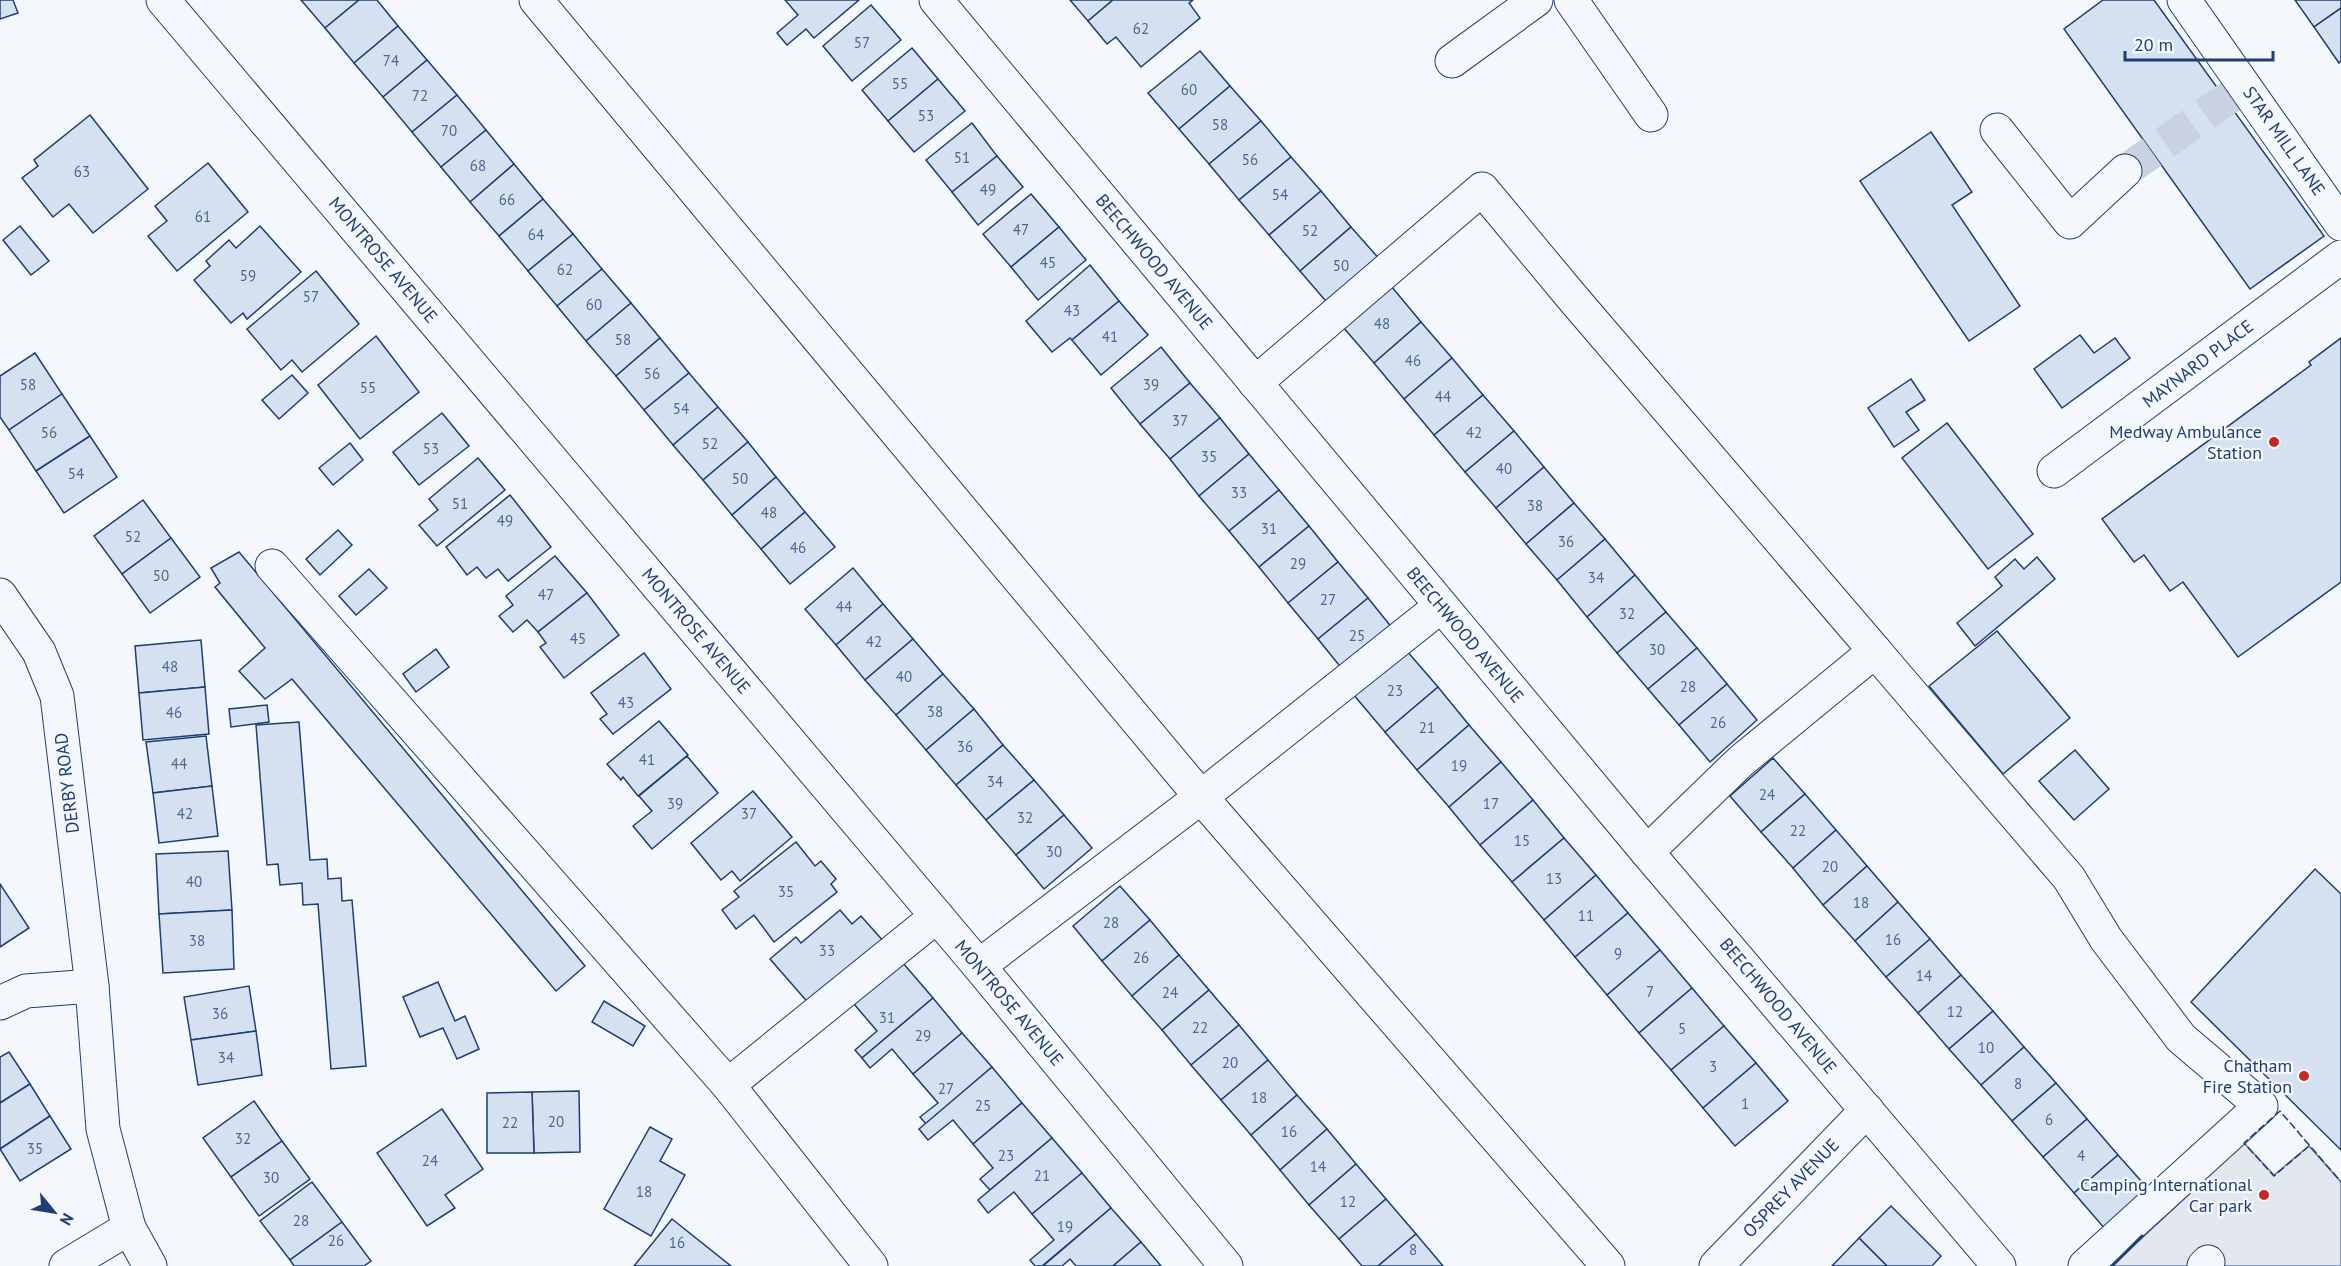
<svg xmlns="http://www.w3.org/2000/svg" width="2341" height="1266" viewBox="0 0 2341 1266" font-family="'PT Sans',sans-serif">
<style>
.parking{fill:#e3e8f0;stroke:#687fa3;stroke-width:1.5}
.building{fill:#d5e0f0;stroke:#1d3f73;stroke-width:1.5}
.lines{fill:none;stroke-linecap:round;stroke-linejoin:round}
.minor-tunnel{stroke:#c9d2e0;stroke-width:33;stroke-dasharray:33 16;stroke-linecap:butt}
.minor-casing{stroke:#1d3f73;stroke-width:35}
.minor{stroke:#f4f7fb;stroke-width:33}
.fence{stroke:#1d3f73;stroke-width:1.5;stroke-dasharray:8 3;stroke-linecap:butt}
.wall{stroke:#1d3f73;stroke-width:3}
.poi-dot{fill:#c62828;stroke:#f4f7fb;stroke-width:2}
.labels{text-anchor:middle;stroke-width:4.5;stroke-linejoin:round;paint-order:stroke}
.number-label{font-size:15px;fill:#4b6792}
.street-label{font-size:18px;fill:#1d3f73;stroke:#f4f7fb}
.poi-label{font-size:18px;fill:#1d3f73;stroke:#f4f7fb;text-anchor:end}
</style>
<rect width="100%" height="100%" fill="#f4f7fb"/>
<path class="parking" d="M2244,1143L2274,1175L2309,1146L2341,1182V1266H2112Z"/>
<g class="building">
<path d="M0,0H13L18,13L0,19Z"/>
<path d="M301,0H359L325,28Z"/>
<path d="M359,0H377L398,26L354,63L325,28Z"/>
<path d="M785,0H859L814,38L806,29L787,45L777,33L798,15Z"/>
<path d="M1070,0H1113L1088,21Z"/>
<path d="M1113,0H1193L1189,3L1200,18L1141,67L1116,37L1107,44L1088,21Z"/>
<path d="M2103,0H2154L2324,236L2250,289L2064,29Z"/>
<path d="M2295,0H2341V8L2314,27Z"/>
<path d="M871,5L901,40L852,81L823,46Z"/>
<path d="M2341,8V61L2339,63L2314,27Z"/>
<path d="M398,26L427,60L383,97L354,63Z"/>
<path d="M912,48L938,79L888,121L862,90Z"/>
<path d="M1200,51L1230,86L1179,129L1148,93Z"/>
<path d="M427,60L457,95L412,132L383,97Z"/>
<path d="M938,79L965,111L914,152L888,121Z"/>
<path d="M1230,86L1261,121L1209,164L1179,129Z"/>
<path d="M457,95L486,130L441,167L412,132Z"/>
<path d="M90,115L148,189L93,233L69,204L53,217L22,178L38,166L34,160Z"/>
<path d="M1261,121L1291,157L1239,200L1209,164Z"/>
<path d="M972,123L997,156L952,192L926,160Z"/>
<path d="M486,130L514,164L470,202L441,167Z"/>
<path d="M1931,132L1972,192L1952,205L2020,306L1969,341L1860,181Z"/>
<path d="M997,156L1023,187L978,225L952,192Z"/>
<path d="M1291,157L1321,191L1269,235L1239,200Z"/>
<path d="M208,163L248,212L177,271L148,236L167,221L155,206Z"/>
<path d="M514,164L543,199L499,236L470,202Z"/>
<path d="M1321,191L1351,227L1300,271L1269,235Z"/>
<path d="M1031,194L1059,227L1011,267L983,234Z"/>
<path d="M543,199L573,234L528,271L499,236Z"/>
<path d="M20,226L49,261L31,275L3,240Z"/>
<path d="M260,226L301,272L247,319L243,313L231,323L194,280L210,266L206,261L229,240L236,248Z"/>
<path d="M1059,227L1086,260L1038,300L1011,267Z"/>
<path d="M1351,227L1382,262L1330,306L1300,271Z"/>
<path d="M573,234L602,269L557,306L528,271Z"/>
<path d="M1090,265L1119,301L1072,340L1070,338L1052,352L1026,321Z"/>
<path d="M602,269L631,303L586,341L557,306Z"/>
<path d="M316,271L359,324L302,372L292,360L281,370L247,329Z"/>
<path d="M1391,286L1421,322L1374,363L1343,327Z"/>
<path d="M1119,301L1148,335L1101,375L1072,340Z"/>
<path d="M631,303L660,338L616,376L586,341Z"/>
<path d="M1421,322L1452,358L1404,399L1374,363Z"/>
<path d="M2080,335L2094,353L2115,338L2130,358L2062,408L2034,369Z"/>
<path d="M376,336L419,392L360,439L318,385Z"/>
<path d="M660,338L689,373L644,410L616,376Z"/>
<path d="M2341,338V582L2238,657L2183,582L2170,591L2144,555L2134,562L2102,519L2311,365L2309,362Z"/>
<path d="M1161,347L1190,383L1140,424L1111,388Z"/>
<path d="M35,353L62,394L9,430L0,417V376Z"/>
<path d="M1452,358L1483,395L1434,435L1404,399Z"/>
<path d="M689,373L718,407L673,445L644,410Z"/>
<path d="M292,375L308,393L279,419L262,400Z"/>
<path d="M1911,379L1925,400L1906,412L1919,430L1894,447L1868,408Z"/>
<path d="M1190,383L1220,418L1170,459L1140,424Z"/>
<path d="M62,394L90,436L36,471L9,430Z"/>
<path d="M1483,395L1514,431L1465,472L1434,435Z"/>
<path d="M718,407L748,442L703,480L673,445Z"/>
<path d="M442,413L469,446L419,485L393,452Z"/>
<path d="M1220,418L1249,454L1199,496L1170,459Z"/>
<path d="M1947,423L2033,534L1988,569L1902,458Z"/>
<path d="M1514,431L1544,467L1496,508L1465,472Z"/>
<path d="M90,436L117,477L64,513L36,471Z"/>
<path d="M748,442L776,477L732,515L703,480Z"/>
<path d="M350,443L363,460L333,485L319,468Z"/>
<path d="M1249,454L1279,490L1229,531L1199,496Z"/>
<path d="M478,458L505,490L437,546L419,525L438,510L429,499Z"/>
<path d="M1544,467L1574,503L1526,544L1496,508Z"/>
<path d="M776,477L805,512L761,549L732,515Z"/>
<path d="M1279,490L1309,526L1259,567L1229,531Z"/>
<path d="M510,495L551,547L508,581L498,569L486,578L477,567L467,575L446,547Z"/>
<path d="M143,500L171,538L122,574L94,536Z"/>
<path d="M1574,503L1605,539L1557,580L1526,544Z"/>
<path d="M805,512L835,547L790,584L761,549Z"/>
<path d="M1309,526L1338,562L1288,603L1259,567Z"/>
<path d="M338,530L352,545L320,575L306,559Z"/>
<path d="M171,538L200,577L150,613L122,574Z"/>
<path d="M1605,539L1635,575L1587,617L1557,580Z"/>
<path d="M239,552L585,966L556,991L292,679L265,699L239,671L265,648L215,587L220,583L211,568Z"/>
<path d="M555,556L587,593L538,632L527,620L513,632L499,616L513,605L506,596Z"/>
<path d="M2037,557L2055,579L1975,646L1957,623L2002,586L1995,577L2015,559L2024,569Z"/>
<path d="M1338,562L1368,598L1318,639L1288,603Z"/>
<path d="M853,568L883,604L836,645L805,609Z"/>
<path d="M369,569L387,588L356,615L339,596Z"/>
<path d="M1635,575L1666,612L1617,653L1587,617Z"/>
<path d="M587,593L619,635L564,678L540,647L546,643L538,632Z"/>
<path d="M1368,598L1397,634L1347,675L1318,639Z"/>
<path d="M883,604L913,639L865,680L836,645Z"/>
<path d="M1666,612L1697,648L1648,689L1617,653Z"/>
<path d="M1997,631L2070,718L2003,774L1929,686Z"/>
<path d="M913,639L943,674L896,715L865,680Z"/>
<path d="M201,640L205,687L139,693L135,646Z"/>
<path d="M1697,648L1727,684L1679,725L1648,689Z"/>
<path d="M436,649L449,667L416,692L403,674Z"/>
<path d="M1406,650L1438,687L1385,732L1353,694Z"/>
<path d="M644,653L671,689L613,734L600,719L607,714L591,693Z"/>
<path d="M943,674L974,709L926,750L896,715Z"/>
<path d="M1727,684L1757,720L1710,762L1679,725Z"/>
<path d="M205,687L209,734L143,740L139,693Z"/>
<path d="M1438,687L1469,725L1417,770L1385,732Z"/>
<path d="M267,705L269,722L231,727L229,709Z"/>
<path d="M974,709L1003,745L956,785L926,750Z"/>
<path d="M659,721L688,755L638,796L623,777L621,780L607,764Z"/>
<path d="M299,722L310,860L327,859L328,879L341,878L342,901L352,900L366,1066L331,1069L318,904L303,905L302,883L280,885L278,864L267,865L256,725Z"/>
<path d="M1469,725L1501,762L1449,807L1417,770Z"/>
<path d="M206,736L212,786L153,793L146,742Z"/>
<path d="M1003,745L1034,780L986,820L956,785Z"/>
<path d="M2075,750L2109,789L2074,820L2039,781Z"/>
<path d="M687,756L718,793L652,849L633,826L652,811L639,796Z"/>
<path d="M1773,758L1805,794L1761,832L1730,796Z"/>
<path d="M1501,762L1533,800L1480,845L1449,807Z"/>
<path d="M1034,780L1064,815L1016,855L986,820Z"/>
<path d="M212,786L218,836L159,843L153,793Z"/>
<path d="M753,791L792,837L740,881L732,871L721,880L691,843Z"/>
<path d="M1805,794L1836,830L1793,868L1761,832Z"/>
<path d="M1533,800L1564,838L1512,882L1480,845Z"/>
<path d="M1064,815L1092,848L1044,889L1016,855Z"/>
<path d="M1836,830L1867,866L1823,905L1793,868Z"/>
<path d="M1564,838L1596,875L1544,920L1512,882Z"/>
<path d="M796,842L815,866L821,861L836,879L831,884L837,892L774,942L754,915L736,929L722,910L739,897L734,891Z"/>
<path d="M228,851L232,910L159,914L156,854Z"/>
<path d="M1867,866L1898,902L1855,941L1823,905Z"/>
<path d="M2315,869L2341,894V1150L2191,1002Z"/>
<path d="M1596,875L1628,913L1575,957L1544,920Z"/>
<path d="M0,884L29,928L0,947Z"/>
<path d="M1120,886L1150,920L1102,961L1073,926Z"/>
<path d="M1898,902L1930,939L1886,977L1855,941Z"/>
<path d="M232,910L234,969L163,973L159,914Z"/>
<path d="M840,910L852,924L861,916L885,943L811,1006L770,959L796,937L801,943Z"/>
<path d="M1628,913L1660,950L1607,995L1575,957Z"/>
<path d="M1150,920L1179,955L1132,996L1102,961Z"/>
<path d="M1930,939L1961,975L1918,1013L1886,977Z"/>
<path d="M1660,950L1692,988L1639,1033L1607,995Z"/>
<path d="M1179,955L1209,990L1162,1030L1132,996Z"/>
<path d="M903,963L933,998L862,1058L855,1050L877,1031L854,1004Z"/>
<path d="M1961,975L1993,1011L1949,1049L1918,1013Z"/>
<path d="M438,982L455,1021L465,1016L479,1049L457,1059L443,1028L420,1037L403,997Z"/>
<path d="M249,986L256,1031L191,1040L184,997Z"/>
<path d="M1692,988L1724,1026L1671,1070L1639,1033Z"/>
<path d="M1209,990L1239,1025L1191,1065L1162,1030Z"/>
<path d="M933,998L962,1033L913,1074L892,1049L870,1068L862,1058Z"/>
<path d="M604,1001L645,1026L633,1046L592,1022Z"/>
<path d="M1993,1011L2024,1047L1981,1085L1949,1049Z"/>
<path d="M1239,1025L1268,1060L1221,1100L1191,1065Z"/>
<path d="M1724,1026L1756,1063L1703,1108L1671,1070Z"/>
<path d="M256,1031L262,1075L198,1085L191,1040Z"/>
<path d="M962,1033L992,1067L926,1124L920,1117L938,1103L913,1074Z"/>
<path d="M2024,1047L2056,1083L2012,1121L1981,1085Z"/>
<path d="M9,1052L30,1084L0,1103V1057Z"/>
<path d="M1268,1060L1297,1095L1251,1135L1221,1100Z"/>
<path d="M1756,1063L1788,1101L1735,1146L1703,1108Z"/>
<path d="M992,1067L1022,1103L973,1144L953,1120L928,1140L919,1129Z"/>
<path d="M2056,1083L2087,1119L2043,1157L2012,1121Z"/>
<path d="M30,1084L50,1116L0,1149V1103Z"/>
<path d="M579,1091L580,1152L534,1153L532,1092Z"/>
<path d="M532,1092L534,1153H487V1093Z"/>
<path d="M1297,1095L1327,1129L1280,1170L1251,1135Z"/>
<path d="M254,1101L282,1141L231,1177L203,1138Z"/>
<path d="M1022,1103L1052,1138L990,1190L980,1179L993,1168L973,1144Z"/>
<path d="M442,1109L483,1169L445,1195L455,1208L427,1226L377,1153Z"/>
<path d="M50,1116L71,1149L20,1181L0,1149Z"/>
<path d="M2087,1119L2118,1155L2074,1193L2043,1157Z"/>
<path d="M650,1127L672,1139L660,1161L685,1175L651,1236L604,1209Z"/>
<path d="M1327,1129L1356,1164L1309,1205L1280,1170Z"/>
<path d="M1052,1138L1082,1173L1032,1214L1014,1192L988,1213L978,1200Z"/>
<path d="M282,1141L310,1179L259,1216L231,1177Z"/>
<path d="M2118,1155L2150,1191L2106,1230L2074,1193Z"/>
<path d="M1356,1164L1386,1199L1339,1239L1309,1205Z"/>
<path d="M1082,1173L1111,1208L1042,1266H1035L1030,1260L1054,1240L1032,1214Z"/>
<path d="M312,1182L342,1222L290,1260L260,1221Z"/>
<path d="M1386,1199L1416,1234L1378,1266H1362L1339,1239Z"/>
<path d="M1891,1206L1941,1256L1932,1266H1887L1859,1238Z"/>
<path d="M1111,1208L1141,1242L1113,1266H1076L1070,1259L1062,1266H1043Z"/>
<path d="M672,1219L731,1266H634Z"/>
<path d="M342,1222L371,1261L364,1266H294L290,1260Z"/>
<path d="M1416,1234L1443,1266H1378Z"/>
<path d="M1859,1238L1887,1266H1832Z"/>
<path d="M1141,1242L1161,1266H1113Z"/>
</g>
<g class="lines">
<path class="minor-tunnel" d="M2125,171L2245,86"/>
<defs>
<g id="minor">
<path d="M163,0L979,966L1226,1266"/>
<path d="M536,0L1201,797L1608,1266"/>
<path d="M936,0L1647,852L1999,1266"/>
<path d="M1571,0L1651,115"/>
<path d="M2184,0L2341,224"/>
<path d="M1452,61L1536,0"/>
<path d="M1997,130L2070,222L2125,171"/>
<path d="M1255,383L1482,189L1571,296L1875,651"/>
<path d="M2054,471L2341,257"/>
<path d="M272,566L728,1085L871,1266"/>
<path d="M0,595L39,652L57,696L92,986L103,1129L129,1228L150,1266"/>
<path d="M1647,852L1741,761L1875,651L2069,878L2106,939L2181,1038L2261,1106L2085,1266"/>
<path d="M979,966L1201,797L1441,606"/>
<path d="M0,1003L26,991L92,986"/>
<path d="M728,1085L937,916"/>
<path d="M66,1266L129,1228"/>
<path d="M1716,1266L1867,1110"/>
<path d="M2204,1266L2208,1262"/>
</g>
</defs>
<use href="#minor" class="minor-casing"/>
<use href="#minor" class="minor"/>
<path class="fence" d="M2309,1146L2274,1176L2244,1143L2280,1111L2341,1182"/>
<path class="wall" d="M2112,1266L2142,1236"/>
</g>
<g class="poi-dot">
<circle cx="2274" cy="442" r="6"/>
<circle cx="2304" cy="1076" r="6"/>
<circle cx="2264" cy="1195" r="6"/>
</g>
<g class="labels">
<g class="number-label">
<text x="1141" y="34">62</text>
<text x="862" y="48">57</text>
<text x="391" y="66">74</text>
<text x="900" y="89">55</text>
<text x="1189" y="95">60</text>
<text x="420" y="101">72</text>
<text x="926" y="121">53</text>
<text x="1220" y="130">58</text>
<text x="449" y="136">70</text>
<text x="962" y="163">51</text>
<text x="1250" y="165">56</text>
<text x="478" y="171">68</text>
<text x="82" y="177">63</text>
<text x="988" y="195">49</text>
<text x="1280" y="200">54</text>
<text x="507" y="205">66</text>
<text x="203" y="222">61</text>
<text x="1021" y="235">47</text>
<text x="1310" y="236">52</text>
<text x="536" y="240">64</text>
<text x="1048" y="268">45</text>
<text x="1341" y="271">50</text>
<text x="565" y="275">62</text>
<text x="248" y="281">59</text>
<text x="311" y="302">57</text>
<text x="594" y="310">60</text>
<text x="1072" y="316">43</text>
<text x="1382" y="329">48</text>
<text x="1110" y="342">41</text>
<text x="623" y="345">58</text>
<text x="1413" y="366">46</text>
<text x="652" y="379">56</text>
<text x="28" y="390">58</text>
<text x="1151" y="390">39</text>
<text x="368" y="393">55</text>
<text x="1443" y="402">44</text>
<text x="681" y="414">54</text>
<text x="1180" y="426">37</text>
<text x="49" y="438">56</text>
<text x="1474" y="438">42</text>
<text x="710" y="449">52</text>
<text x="431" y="454">53</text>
<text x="1209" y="462">35</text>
<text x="1504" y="474">40</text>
<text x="76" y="479">54</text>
<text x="740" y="484">50</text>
<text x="1239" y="498">33</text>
<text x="460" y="509">51</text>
<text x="1535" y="511">38</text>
<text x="769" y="518">48</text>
<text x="505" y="526">49</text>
<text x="1269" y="534">31</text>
<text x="133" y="542">52</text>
<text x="1566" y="547">36</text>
<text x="798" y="553">46</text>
<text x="1298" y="569">29</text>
<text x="161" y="581">50</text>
<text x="1596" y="583">34</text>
<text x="546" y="600">47</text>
<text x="1328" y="605">27</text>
<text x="844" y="612">44</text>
<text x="1627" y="619">32</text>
<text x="1357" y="641">25</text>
<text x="578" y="644">45</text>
<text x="874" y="647">42</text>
<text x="1657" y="655">30</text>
<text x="170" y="672">48</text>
<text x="904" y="682">40</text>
<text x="1688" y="692">28</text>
<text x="1395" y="696">23</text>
<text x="626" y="708">43</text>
<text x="935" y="717">38</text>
<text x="174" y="718">46</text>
<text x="1718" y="728">26</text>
<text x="1427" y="733">21</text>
<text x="965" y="752">36</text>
<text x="647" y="765">41</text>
<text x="179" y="769">44</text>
<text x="1459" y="771">19</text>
<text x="995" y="787">34</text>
<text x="1767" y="800">24</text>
<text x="675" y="809">39</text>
<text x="1491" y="809">17</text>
<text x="185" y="819">42</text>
<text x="749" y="819">37</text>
<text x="1025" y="823">32</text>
<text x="1798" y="836">22</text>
<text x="1522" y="846">15</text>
<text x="1054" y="857">30</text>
<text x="1830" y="872">20</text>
<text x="1554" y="884">13</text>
<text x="194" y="887">40</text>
<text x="786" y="897">35</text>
<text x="1861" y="908">18</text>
<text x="1586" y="921">11</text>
<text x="1111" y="928">28</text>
<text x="1893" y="945">16</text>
<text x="197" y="946">38</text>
<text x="827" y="956">33</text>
<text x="1618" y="959">9</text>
<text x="1141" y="963">26</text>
<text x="1924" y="981">14</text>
<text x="1650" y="997">7</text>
<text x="1170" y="998">24</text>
<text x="1955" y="1017">12</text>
<text x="220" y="1019">36</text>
<text x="887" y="1023">31</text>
<text x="1200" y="1033">22</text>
<text x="1682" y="1034">5</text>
<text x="923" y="1041">29</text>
<text x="1986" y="1053">10</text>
<text x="226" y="1063">34</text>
<text x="1230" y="1068">20</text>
<text x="1713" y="1072">3</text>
<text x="2018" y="1089">8</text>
<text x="946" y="1094">27</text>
<text x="1259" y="1103">18</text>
<text x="1745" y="1109">1</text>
<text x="983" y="1111">25</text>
<text x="2049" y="1125">6</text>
<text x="556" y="1127">20</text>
<text x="510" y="1128">22</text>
<text x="1289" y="1137">16</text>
<text x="243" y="1144">32</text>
<text x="35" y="1154">35</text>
<text x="1006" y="1161">23</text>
<text x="2081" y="1161">4</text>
<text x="430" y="1166">24</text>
<text x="1318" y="1172">14</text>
<text x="1042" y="1181">21</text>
<text x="271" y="1183">30</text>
<text x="644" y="1197">18</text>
<text x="1348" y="1207">12</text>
<text x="301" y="1226">28</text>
<text x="1065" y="1232">19</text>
<text x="336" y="1246">26</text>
<text x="677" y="1248">16</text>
<text x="1413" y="1255">8</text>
</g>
<g class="street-label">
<text transform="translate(2284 141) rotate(55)" y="6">STAR MILL LANE</text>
<text transform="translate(383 260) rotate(50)" y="6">MONTROSE AVENUE</text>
<text transform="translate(1154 262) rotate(50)" y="6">BEECHWOOD AVENUE</text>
<text transform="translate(2198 364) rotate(-37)" y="6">MAYNARD PLACE</text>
<text transform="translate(696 631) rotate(50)" y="6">MONTROSE AVENUE</text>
<text transform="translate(1465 635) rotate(50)" y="6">BEECHWOOD AVENUE</text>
<text transform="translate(67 783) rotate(-97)" y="6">DERBY ROAD</text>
<text transform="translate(1009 1003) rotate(50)" y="6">MONTROSE AVENUE</text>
<text transform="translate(1778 1006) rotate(50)" y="6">BEECHWOOD AVENUE</text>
<text transform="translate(1791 1188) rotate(-46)" y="6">OSPREY AVENUE</text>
</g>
<g class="poi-label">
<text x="2262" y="438">Medway Ambulance<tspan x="2262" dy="21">Station</tspan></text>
<text x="2292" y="1072">Chatham<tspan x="2292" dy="21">Fire Station</tspan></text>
<text x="2252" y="1191">Camping International<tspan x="2252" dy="21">Car park</tspan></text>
</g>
</g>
<g transform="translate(54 1212) rotate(120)" stroke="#f4f7fb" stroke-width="4.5" paint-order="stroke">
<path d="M0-4.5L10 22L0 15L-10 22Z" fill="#1d3f73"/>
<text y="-9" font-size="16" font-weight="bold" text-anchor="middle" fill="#1d3f73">N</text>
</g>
<path d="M2125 51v9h148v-9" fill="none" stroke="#1d3f73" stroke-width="3"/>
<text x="2134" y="51" font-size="18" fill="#1d3f73" stroke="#f4f7fb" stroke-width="4.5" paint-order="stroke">20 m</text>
</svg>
